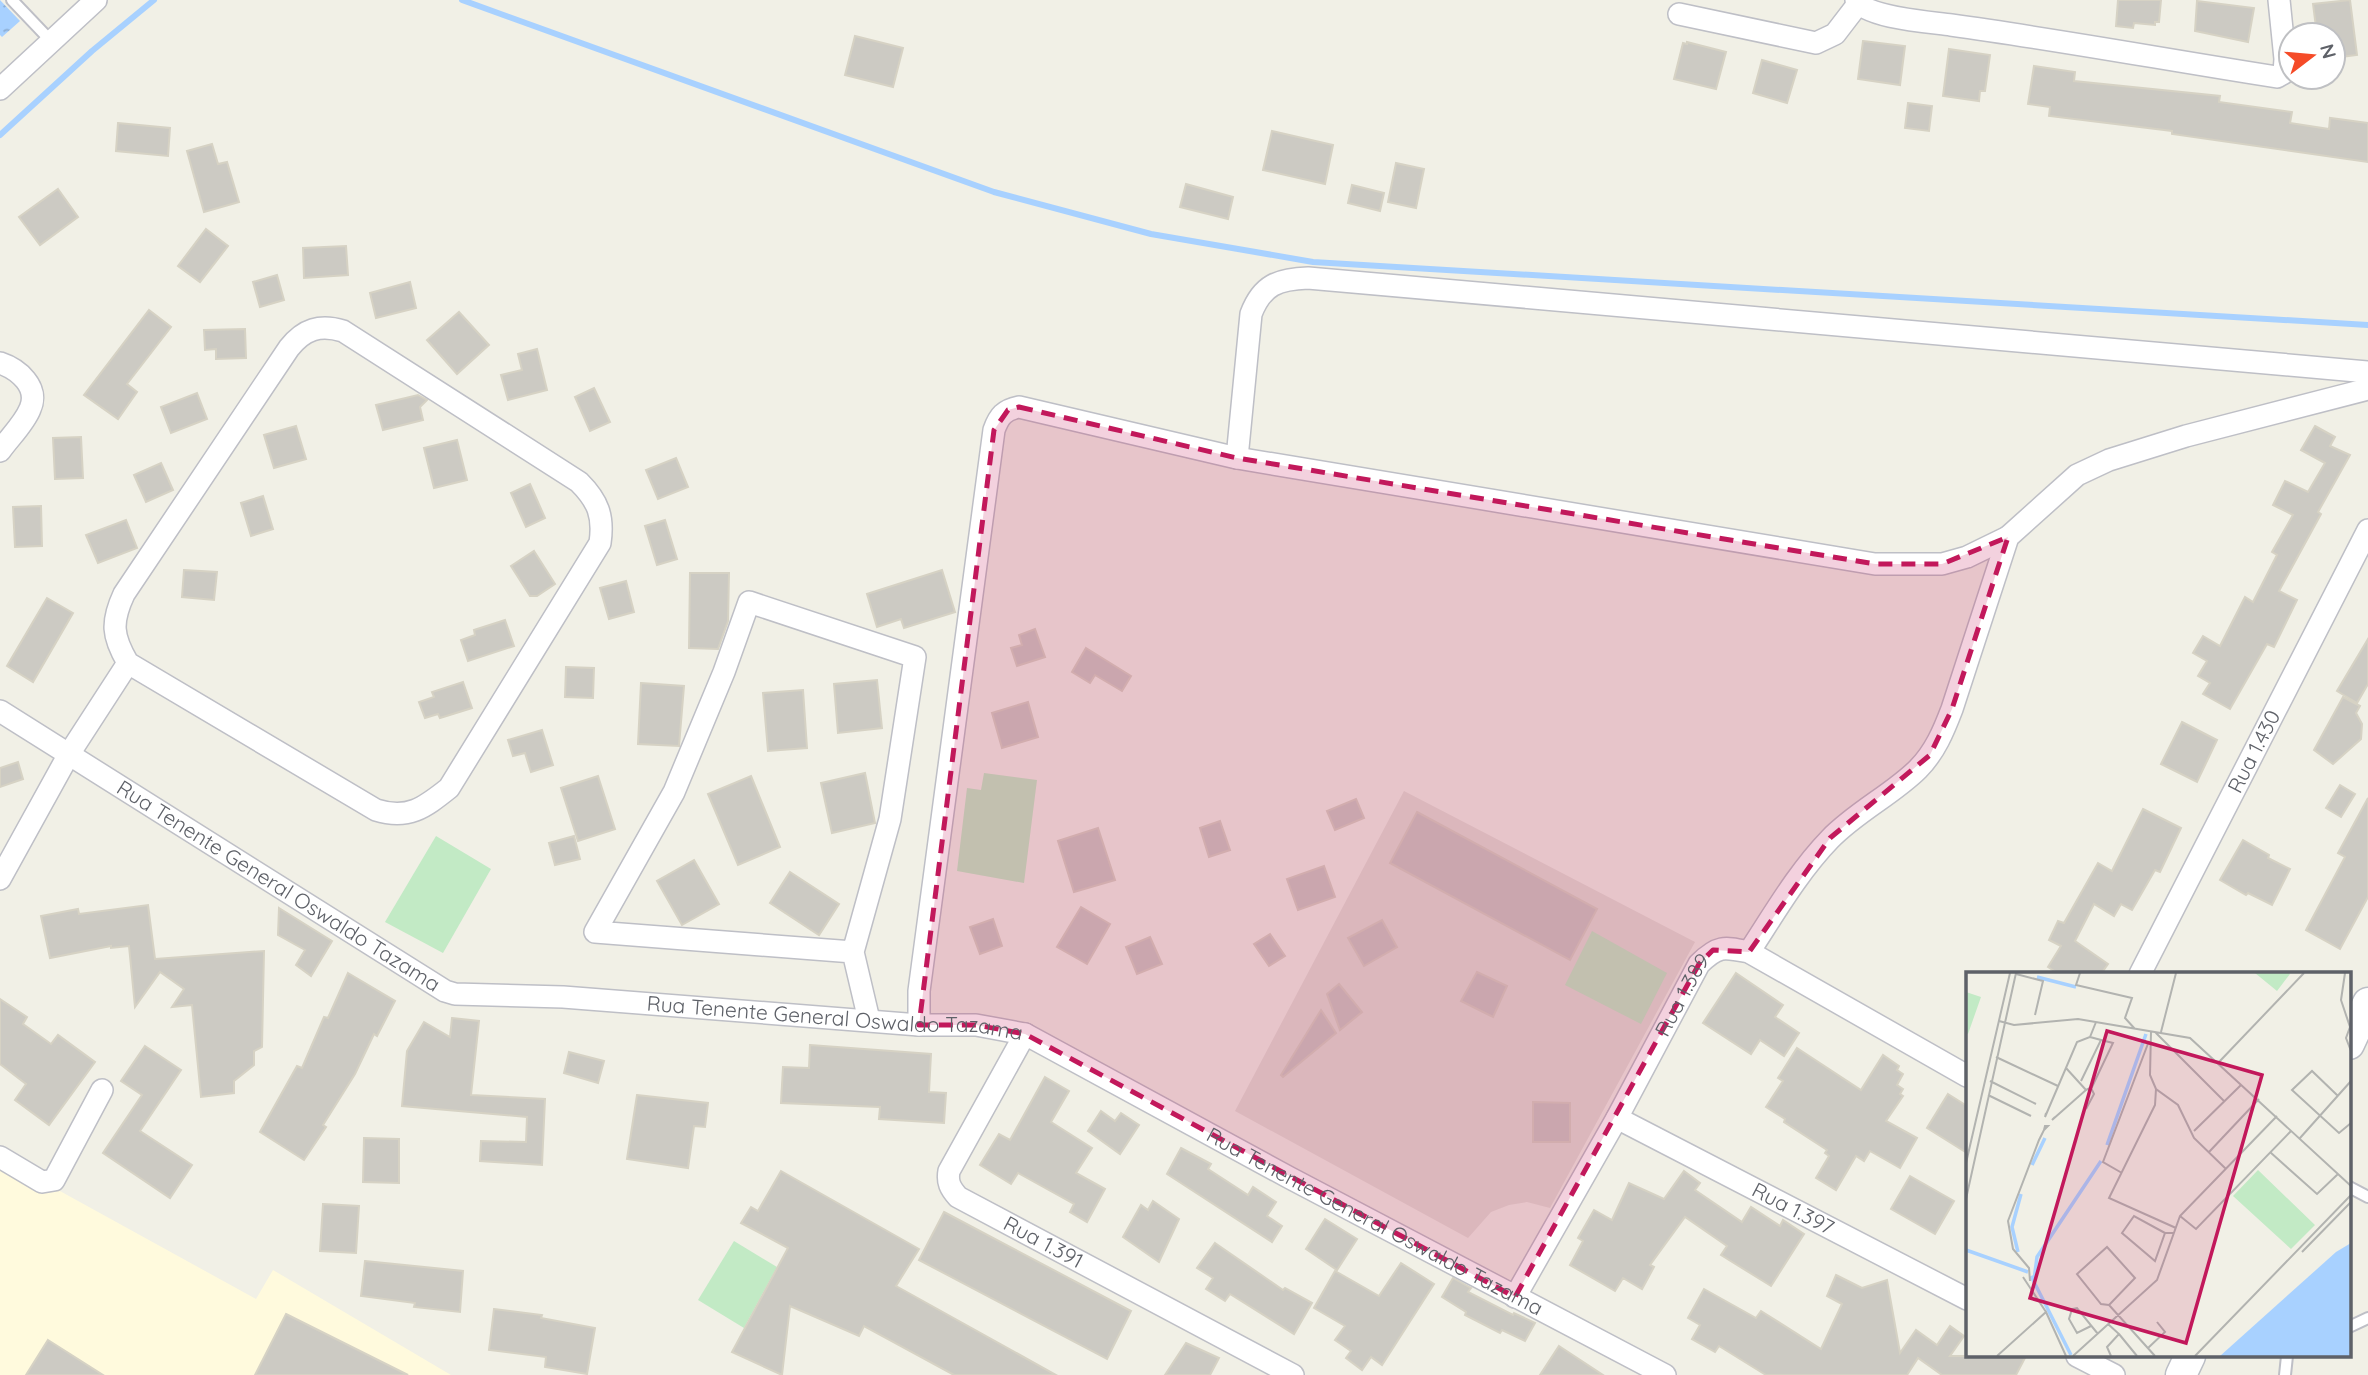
<svg xmlns="http://www.w3.org/2000/svg" width="2368" height="1375" viewBox="0 0 2368 1375" font-family="Quicksand,sans-serif">
<style>
.commercial{fill:#fffadd}
.education{fill:#e1dfd5}
.green{fill:#c2eac5}
.water{fill:url(#water-ripples)}
.lines{fill:none;stroke-linecap:round;stroke-linejoin:round}
.stream{stroke:#a8d1ff;stroke-width:6}
.building{fill:#cccac3;stroke:#d6d2c4;stroke-width:2}
.lane-casing{stroke:#bebfc6;stroke-width:14}
.street-casing{stroke:#bebfc6;stroke-width:24}
.secondary-casing{stroke:#bbbec5;stroke-width:33}
.lane{stroke:#fff;stroke-width:10}
.street{stroke:#fff;stroke-width:21}
.secondary{stroke:#fff;stroke-width:30}
.marked{fill:#c2185b;fill-opacity:0.2;stroke:#c2185b;stroke-width:5;stroke-dasharray:14 9;stroke-linejoin:round}
.labels{text-anchor:middle;stroke-width:5;stroke-linejoin:round;paint-order:stroke}
.street-label{font-size:21px;fill:#5e6168;stroke:#fff}
.inset-river{fill:none;stroke:#a8d1ff;stroke-width:3.5}
.inset-road{fill:none;stroke:#b2b3b0;stroke-width:2}
.view{fill:#c2185b;fill-opacity:0.15;stroke:#c2185b;stroke-width:3.5}
.inset-edge{fill:none;stroke:#5e6168;stroke-width:3.5}
</style>
<defs>
<pattern id="water-ripples" width="26" height="14" patternUnits="userSpaceOnUse" patternTransform="scale(1.75)"><rect width="26" height="14" fill="#a8d1ff"/><path d="M2 4q2-2 4 0t4 0M15 11q2-2 4 0t4 0" fill="none" stroke="#8cadd2"/></pattern>
</defs>
<rect width="100%" height="100%" fill="#f1f0e6"/>
<path class="commercial" d="M0,1158L256,1299L273,1270L451,1375H0Z"/>
<path class="education" d="M1404,791L1695,942L1550,1208L1527,1202L1509,1205L1491,1212L1468,1238L1235,1111Z"/>
<g class="green">
<path d="M984,773L1037,780L1024,883L957,871L967,788L981,790Z"/>
<path d="M436,836L491,869L443,953L385,922Z"/>
<path d="M1592,931L1667,973L1641,1024L1565,985Z"/>
<path d="M734,1241L777,1267L744,1328L698,1300Z"/>
</g>
<path class="water" d="M0,0L20,21L2,37L0,35Z"/>
<g class="lines">
<g class="stream">
<path d="M462,0L994,192L1151,234L1313,262L2368,325"/>
<path d="M0,135L92,51L154,0"/>
</g>
</g>
<g class="building">
<path d="M2118,0H2161L2159,22H2155V25L2134,23L2133,28L2116,26Z"/>
<path d="M2350,0L2357,55L2333,58V35H2317L2313,4Z"/>
<path d="M2197,1L2254,8L2248,42L2195,31Z"/>
<path d="M855,36L903,48L893,87L845,75Z"/>
<path d="M1863,41L1905,46L1900,85L1858,79Z"/>
<path d="M1687,42L1726,52L1716,89L1674,79L1683,43L1687,44Z"/>
<path d="M1949,49L1990,55L1985,91H1980L1979,101L1943,96Z"/>
<path d="M1762,60L1797,70L1787,103L1753,93Z"/>
<path d="M2034,66L2075,72L2074,81L2220,96L2219,102L2292,112L2290,123L2329,129L2330,118L2368,123V162L2172,134V131L2049,116L2050,107L2028,104Z"/>
<path d="M1908,103L1932,106L1929,131L1905,128Z"/>
<path d="M118,123L170,128L168,156L116,151Z"/>
<path d="M1272,131L1333,145L1325,184L1263,170Z"/>
<path d="M212,144L218,164L227,162L239,202L204,212L187,151Z"/>
<path d="M1396,163L1424,169L1416,208L1388,202Z"/>
<path d="M1186,184L1233,197L1228,219L1180,207Z"/>
<path d="M1352,185L1384,193L1380,211L1348,203Z"/>
<path d="M58,189L78,217L40,245L19,217Z"/>
<path d="M206,229L228,246L200,282L178,266Z"/>
<path d="M346,246L348,275L304,278L303,248Z"/>
<path d="M277,275L284,300L260,307L253,282Z"/>
<path d="M410,282L416,308L376,318L370,293Z"/>
<path d="M149,310L171,327L127,384L137,392L118,419L84,395Z"/>
<path d="M459,312L489,345L457,374L427,340Z"/>
<path d="M245,329L246,358L216,359V349L205,350L204,330Z"/>
<path d="M537,349L547,390L508,400L501,375L522,370L518,354Z"/>
<path d="M594,388L610,422L590,431L575,397Z"/>
<path d="M197,393L207,419L171,433L161,407Z"/>
<path d="M418,395L427,400L420,407L423,420L383,430L376,405Z"/>
<path d="M296,426L306,459L274,468L264,435Z"/>
<path d="M2315,426L2335,437L2330,446L2350,455L2318,512L2321,514L2279,591L2297,600L2274,647L2267,644L2230,709L2203,694L2210,683L2198,676L2207,661L2193,653L2203,636L2220,646L2245,597L2253,602L2277,555L2272,552L2293,515L2273,505L2285,481L2308,492L2325,463L2301,450Z"/>
<path d="M81,437L83,478L55,479L53,438Z"/>
<path d="M457,440L467,480L434,488L424,448Z"/>
<path d="M676,458L688,487L658,499L646,470Z"/>
<path d="M161,463L173,490L146,502L134,475Z"/>
<path d="M530,484L545,518L526,527L511,493Z"/>
<path d="M263,496L273,529L251,536L241,503Z"/>
<path d="M41,506L42,546L15,547L13,507Z"/>
<path d="M126,520L137,548L98,563L86,535Z"/>
<path d="M665,520L677,559L657,565L645,526Z"/>
<path d="M534,551L555,584L537,596H530L511,566Z"/>
<path d="M184,570L217,572L214,600L182,597Z"/>
<path d="M942,570L955,612L904,628L901,619L877,627L867,594Z"/>
<path d="M690,573H729L728,621L718,649L689,648Z"/>
<path d="M626,581L634,612L609,619L600,588Z"/>
<path d="M47,598L73,613L33,682L7,666Z"/>
<path d="M505,620L514,646L468,661L461,640L475,635L474,630Z"/>
<path d="M1035,629L1045,657L1017,666L1011,648L1022,645L1019,635Z"/>
<path d="M2368,639V684L2357,703L2337,691Z"/>
<path d="M1086,648L1131,676L1122,691L1095,675L1090,683L1072,672Z"/>
<path d="M566,667L594,668L593,698L565,697Z"/>
<path d="M877,680L882,728L838,733L834,684Z"/>
<path d="M463,682L472,708L440,718L438,714L425,718L419,702L434,697L432,692Z"/>
<path d="M641,683L684,686L679,746L638,744Z"/>
<path d="M803,690L807,748L768,751L763,693Z"/>
<path d="M2343,697L2360,706L2356,713L2362,724L2361,739L2333,764L2314,750Z"/>
<path d="M1028,702L1038,737L1002,748L992,713Z"/>
<path d="M2182,722L2217,740L2197,782L2161,764Z"/>
<path d="M542,730L553,765L531,772L525,753L513,756L508,740Z"/>
<path d="M18,762L23,779L0,787V768Z"/>
<path d="M865,773L875,823L832,833L821,783Z"/>
<path d="M598,776L615,829L578,841L561,788Z"/>
<path d="M751,776L780,847L738,865L708,794Z"/>
<path d="M2340,785L2355,794L2341,817L2326,808Z"/>
<path d="M2368,798V897L2340,949L2306,930L2345,857L2338,853Z"/>
<path d="M1356,799L1364,818L1335,830L1327,811Z"/>
<path d="M2143,809L2181,828L2160,872L2155,870L2132,910L2121,904L2114,916L2094,904L2075,941L2108,964L2101,974H2059L2048,967L2061,946L2049,940L2058,921L2064,923L2098,863L2112,871Z"/>
<path d="M1417,812L1597,909L1570,960L1390,863Z"/>
<path d="M1220,821L1230,850L1209,857L1200,828Z"/>
<path d="M1098,828L1115,880L1074,892L1058,841Z"/>
<path d="M574,836L580,859L555,865L549,843Z"/>
<path d="M2243,840L2269,855L2268,858L2290,869L2272,905L2248,893L2246,895L2220,880Z"/>
<path d="M694,860L719,904L682,925L657,881Z"/>
<path d="M1324,866L1335,897L1298,910L1287,879Z"/>
<path d="M790,872L839,904L819,935L770,903Z"/>
<path d="M148,905L155,959L264,951L262,1047L254,1051V1065L234,1081V1093L201,1097L192,1005L172,1007L184,989L160,972L135,1007L129,946L111,948V946L50,958L41,916L78,909L79,914Z"/>
<path d="M1081,907L1110,924L1087,964L1057,947Z"/>
<path d="M279,908L332,941L311,976L296,965L305,950L278,935Z"/>
<path d="M993,919L1002,946L980,954L970,927Z"/>
<path d="M1382,920L1397,947L1364,966L1348,938Z"/>
<path d="M1270,934L1285,956L1269,966L1254,944Z"/>
<path d="M1150,937L1162,964L1137,974L1126,947Z"/>
<path d="M1477,972L1507,986L1493,1017L1461,1001Z"/>
<path d="M348,973L395,1001L377,1036L374,1034L355,1074L323,1125L326,1127L304,1160L260,1132L297,1066L302,1068L324,1017L328,1018Z"/>
<path d="M1736,973L1783,1005L1775,1017L1799,1033L1784,1056L1760,1040L1751,1054L1703,1023Z"/>
<path d="M1339,984L1362,1012L1340,1030L1327,994Z"/>
<path d="M0,999L27,1017L23,1024L51,1044L58,1035L95,1062L49,1125L15,1100L26,1084L0,1064Z"/>
<path d="M1321,1010L1336,1033L1283,1077L1281,1075Z"/>
<path d="M452,1018L479,1021L471,1095L545,1099L542,1165L480,1161L481,1141L526,1142L527,1117L402,1106L407,1051L424,1022L450,1037Z"/>
<path d="M810,1045L931,1054L929,1092L946,1093L944,1123L879,1119L880,1107L781,1103L783,1067L809,1068Z"/>
<path d="M145,1046L181,1070L140,1131L192,1165L170,1198L103,1153L142,1095L121,1081Z"/>
<path d="M1797,1048L1861,1090L1883,1055L1899,1066L1897,1070L1903,1074L1897,1085L1903,1089L1900,1094L1903,1096L1886,1121L1917,1138L1900,1168L1870,1151L1864,1161L1856,1156L1836,1190L1816,1178L1829,1156L1825,1153L1827,1150L1784,1122L1785,1119L1766,1107L1783,1081L1778,1078Z"/>
<path d="M569,1052L604,1061L598,1083L564,1073Z"/>
<path d="M1045,1077L1069,1091L1051,1122L1092,1148L1076,1173L1105,1189L1087,1222L1070,1212L1074,1204L1018,1173L1011,1184L980,1165L999,1134L1010,1140Z"/>
<path d="M1948,1094L1967,1106V1153L1927,1128Z"/>
<path d="M637,1095L708,1103L705,1127L694,1126L688,1168L627,1159Z"/>
<path d="M1533,1102L1570,1103V1142H1533Z"/>
<path d="M1101,1111L1115,1121L1121,1113L1139,1125L1120,1154L1088,1131Z"/>
<path d="M364,1138L399,1139V1183L363,1182Z"/>
<path d="M1181,1148L1211,1164L1208,1169L1248,1195L1253,1187L1276,1202L1267,1216L1282,1226L1272,1242L1167,1174Z"/>
<path d="M781,1171L919,1249L896,1286L1056,1375H954L864,1326L859,1336L790,1306L782,1375L732,1352L788,1248L741,1223L751,1207L758,1211Z"/>
<path d="M1684,1171L1700,1183L1695,1190L1742,1222L1751,1207L1780,1226L1783,1220L1804,1234L1771,1286L1721,1255L1727,1246L1685,1217L1650,1265L1654,1267L1642,1289L1623,1278L1615,1291L1570,1265L1583,1241L1578,1238L1594,1210L1612,1220L1629,1183L1664,1199Z"/>
<path d="M1910,1176L1954,1201L1935,1234L1891,1209Z"/>
<path d="M1153,1201L1179,1219L1159,1262L1123,1237L1141,1205L1148,1210Z"/>
<path d="M323,1204L359,1206L356,1253L320,1251Z"/>
<path d="M944,1212L1131,1311L1107,1359L919,1260Z"/>
<path d="M1325,1219L1357,1239L1337,1270L1306,1249Z"/>
<path d="M1215,1243L1283,1290L1285,1288L1312,1303L1294,1334L1230,1294L1225,1301L1206,1289L1213,1278L1197,1268Z"/>
<path d="M365,1261L463,1271L460,1312L414,1307L415,1303L361,1296Z"/>
<path d="M1401,1263L1434,1284L1382,1365L1371,1357L1362,1370L1346,1358L1351,1351L1335,1340L1345,1326L1314,1308L1335,1271L1379,1296Z"/>
<path d="M1836,1275L1862,1288L1887,1280L1900,1353L1916,1330L1937,1345L1950,1326L1964,1336L1950,1356H2026L2016,1375H1942L1918,1358L1907,1375H1766L1719,1346L1715,1352L1692,1339L1700,1325L1688,1318L1704,1289L1756,1318L1761,1311L1821,1349L1842,1304L1827,1296Z"/>
<path d="M1453,1278L1471,1288L1468,1292L1513,1315L1514,1313L1535,1323L1525,1341L1502,1330L1500,1333L1465,1315L1466,1312L1442,1297Z"/>
<path d="M494,1309L542,1315L541,1318L595,1328L587,1374L545,1367L546,1357L489,1350Z"/>
<path d="M286,1314L408,1375H255Z"/>
<path d="M48,1340L103,1375H26Z"/>
<path d="M1186,1343L1219,1358L1210,1375H1165Z"/>
<path d="M1559,1346L1603,1375H1540Z"/>
</g>
<g class="lines">
<defs>
<g id="lane">
<path d="M12,0L51,41"/>
<path d="M2349,1187L2368,1197"/>
<path d="M2349,1327L2368,1318"/>
<path d="M2285,1375L2287,1356"/>
</g>
<g id="street">
<path d="M1856,0C1867,18 1930,22 1951,25C2060,40 2168,60 2277,77L2284,73L2285,59L2279,0"/>
<path d="M1679,14L1816,43L1835,34L1858,4"/>
<path d="M0,89L96,0"/>
<path d="M0,363C18,369 40,387 30,409C24,424 9,438 0,451"/>
<path d="M1237,458L1251,314C1262,285 1278,279 1308,278L2368,372"/>
<path id="s1" d="M0,711L445,991L455,994L563,997L919,1025H976L1025,1034L1290,1178L1665,1375"/>
<path d="M0,879L69,754L128,663L376,810C408,820 424,808 449,788L600,543C604,516 598,501 579,482L343,331C320,324 304,329 289,348L124,594C111,622 112,636 128,663"/>
<path d="M853,952L890,819L915,657L749,602L724,672L674,792L595,932L853,952L869,1020"/>
<path d="M1749,952C1774,914 1798,872 1830,839C1856,812 1893,794 1918,769C1935,752 1944,730 1952,709L2008,537L2077,475L2109,460L2186,436L2368,389"/>
<path id="s2" d="M2140,974L2368,530"/>
<path d="M919,1025V991L994,430C999,416 1004,410 1019,407L1237,458L1875,564H1942L1967,557L2008,537"/>
<path id="s3" d="M1025,1034L949,1171C947,1182 950,1188 958,1197L1293,1375"/>
<path id="s4" d="M1617,1118L1967,1299"/>
<path d="M0,1157L42,1182L54,1180L102,1090"/>
<path id="s5" d="M1515,1297L1617,1118L1699,964C1718,945 1724,947 1749,952L1967,1076"/>
<path d="M2077,1356L2114,1375"/>
</g>
<g id="secondary">
<path d="M2349,1044L2368,1003"/>
<path d="M2181,1375L2190,1356"/>
</g>
</defs>
<use href="#lane" class="lane-casing"/>
<use href="#street" class="street-casing"/>
<use href="#secondary" class="secondary-casing"/>
<use href="#lane" class="lane"/>
<use href="#street" class="street"/>
<use href="#secondary" class="secondary"/>
</g>
<path class="marked" d="M1019,407L1237,458L1875,564H1942L2008,537L1952,709L1930,755L1830,838L1749,952L1713,950L1699,964L1515,1297L1025,1034L976,1025H919L994,430L1008,410Z"/>
<g class="labels">
<g class="street-label">
<text dy="7" stroke="none"><textPath href="#s2" startOffset="250">Rua 1.430</textPath></text>
<text dy="7" stroke="none"><textPath href="#s1" startOffset="329">Rua Tenente General Oswaldo Tazama</textPath></text>
<text dy="7" stroke="none"><textPath href="#s5" startOffset="345">Rua 1.389</textPath></text>
<text dy="7" stroke="none"><textPath href="#s1" startOffset="917">Rua Tenente General Oswaldo Tazama</textPath></text>
<text dy="7" stroke="none"><textPath href="#s4" startOffset="198">Rua 1.397</textPath></text>
<text dy="7" stroke="none"><textPath href="#s1" startOffset="1505">Rua Tenente General Oswaldo Tazama</textPath></text>
<text dy="7" stroke="none"><textPath href="#s3" startOffset="282">Rua 1.391</textPath></text>
</g>
</g>
<g transform="translate(1966 972)">
<rect width="385" height="385" fill="#f1f0e6"/>
<path d="M289,1H323L324,2L311,19ZM0,20L15,25L2,62L0,61ZM292,198L349,253L325,277L267,224Z" fill="#c2eac5"/>
<path d="M385,271V384H254L370,280Z" fill="#a8d1ff"/>
<path class="inset-river" d="M71,5L110,15M141,173L180,62M66,193L79,166M0,278L62,300M52,280L46,255L55,222M65,304L105,383M68,308L71,285L135,189"/>
<path class="inset-road" d="M114,1L110,13L166,26L159,46L169,57M379,1L375,28L384,55L380,66L385,79M50,2L77,9L69,43M33,49L48,53L112,47L224,66L385,214M185,60L184,103L190,117L212,133L228,166L260,197M189,60L259,130M195,60L210,1M30,85L92,114M253,90L338,1M24,109L70,132M115,109L135,68L124,65M190,117L189,133L143,226L210,256M120,118L126,115L147,71L135,68M22,123L65,144M372,124L346,99L326,118L373,161L385,151M120,137L128,122L125,116M80,141L79,145L111,70L124,65L130,50M89,145L86,148L120,118L100,96M228,159L275,113M334,166L385,109M243,180L293,127M304,180L351,222L372,202M0,191L44,1M156,201L137,190L183,69M0,227L50,1M214,244L230,257L325,159M199,261L168,244L156,261L189,289L199,261H208M336,280L385,230M57,305L80,340M64,309L63,296L47,277L42,249L73,168L78,158L79,154H82L78,158M143,333L135,332L111,302L141,275L169,306L143,333L189,384M142,352L153,362L141,375L145,384M125,354L111,361L103,347L106,337L111,336L132,362M153,362L171,384M182,376L199,360L191,350M31,384L80,340L100,384M107,384L191,308L214,244L311,144M229,384L385,223"/>
<path class="view" d="M141,59L296,103L220,371L64,326Z"/>
<rect width="385" height="385" class="inset-edge"/>
</g>
<g transform="translate(2312 56) rotate(74)"><circle r="33" fill="#ffffff" stroke="#bfc0c3" stroke-width="2"/>
<path d="M0-5L12 26L0 18L-12 26Z" fill="#f54b28"/>
<text y="-10" font-size="19" font-weight="bold" text-anchor="middle" fill="#5e6168">N</text>
</g>
</svg>
